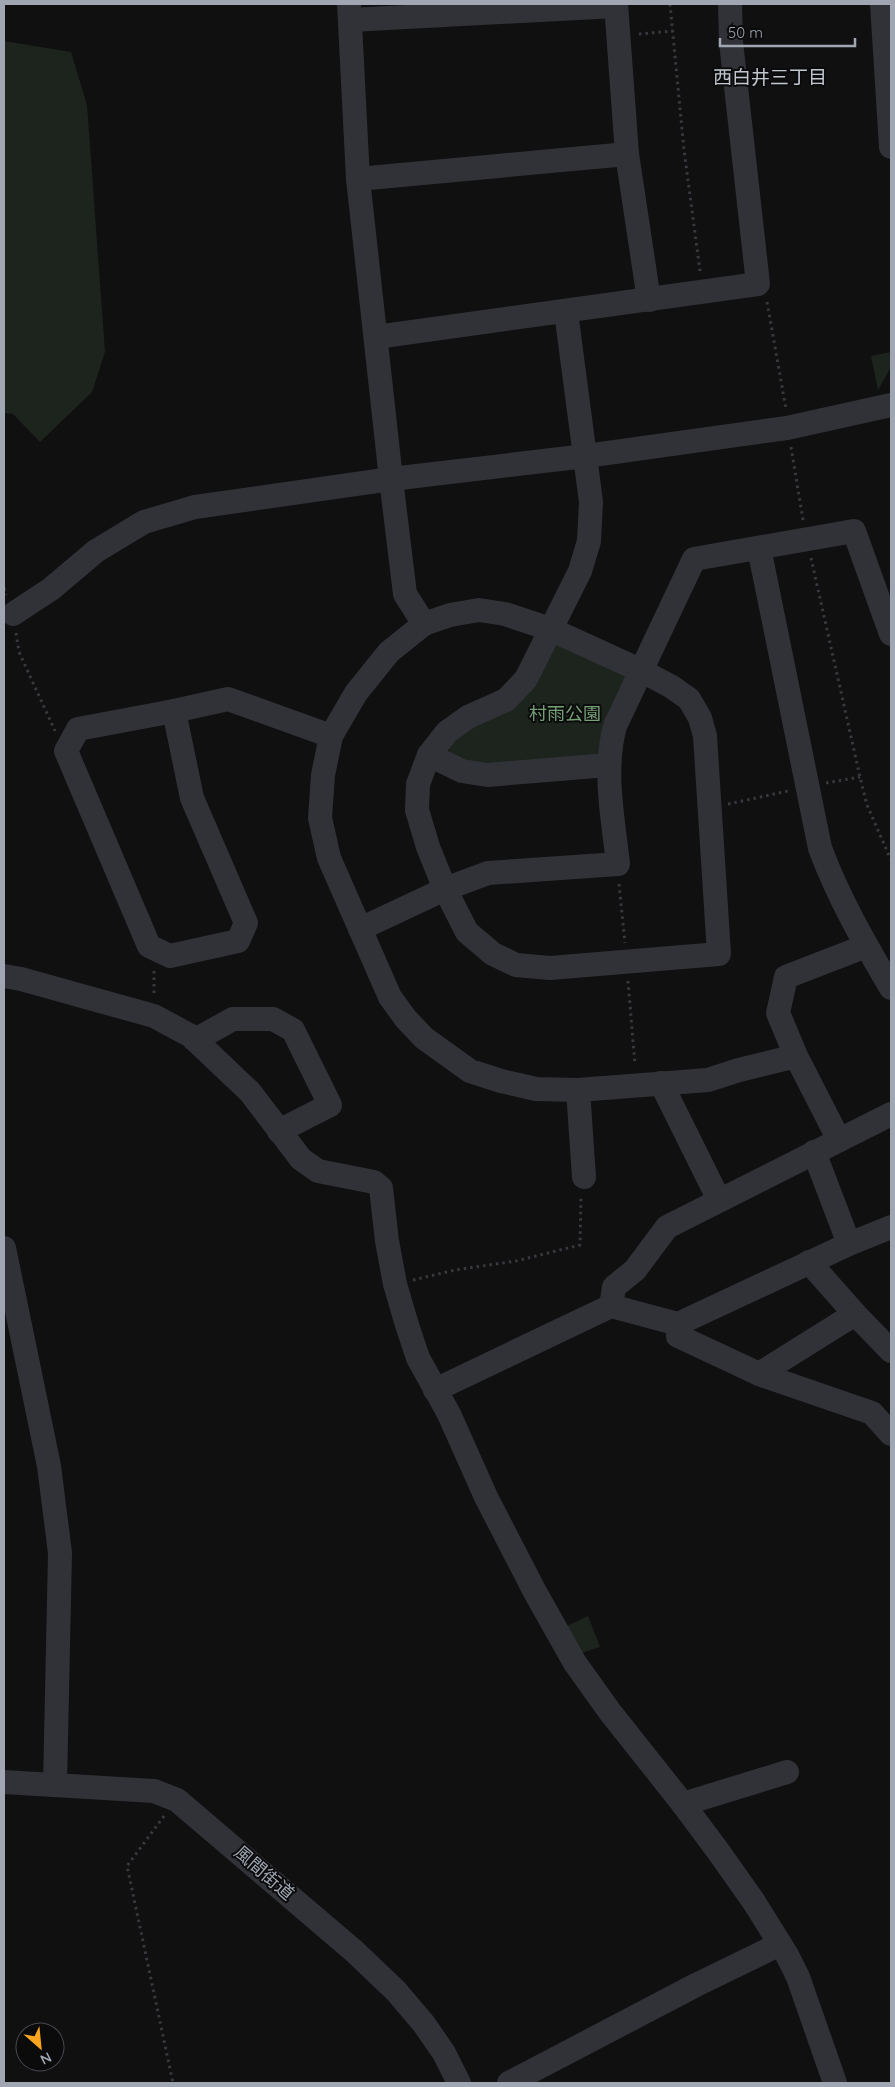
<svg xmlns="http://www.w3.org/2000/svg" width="895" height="2087" viewBox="0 0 895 2087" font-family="Quicksand,'Noto Sans JP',sans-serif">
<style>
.green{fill:#1c241d}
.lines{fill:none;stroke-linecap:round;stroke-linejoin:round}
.path{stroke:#37393e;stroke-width:3;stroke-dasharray:2.5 4;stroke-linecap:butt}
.minor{stroke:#313237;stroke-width:24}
.labels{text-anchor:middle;stroke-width:4;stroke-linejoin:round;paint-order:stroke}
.park-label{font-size:18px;fill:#76a076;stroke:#0b0b0c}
.street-label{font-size:18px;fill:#a0a7b3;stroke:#0b0b0c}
.neighbourhood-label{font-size:19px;fill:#c1c6cf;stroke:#0b0b0c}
</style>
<rect width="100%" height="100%" fill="#101011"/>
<g class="green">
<path d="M4,41L71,52L87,105L105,352L92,392L40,442L13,414L4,413Z"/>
<path d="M891,352V367L878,390L871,356Z"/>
<path d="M562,643L621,667L628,682L604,748L593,758L492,767L470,763L450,755L446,738L549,648Z"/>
<path d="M588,1616L600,1647L581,1653L567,1626Z"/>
</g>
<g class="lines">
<g class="path">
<path d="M670,4L684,150L700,271"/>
<path d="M639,34L673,31"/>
<path d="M767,302L786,409"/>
<path d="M791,447L803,520"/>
<path d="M811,558L860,777L867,805L891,860"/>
<path d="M4,588L6,595"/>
<path d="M16,633L19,652L55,731"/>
<path d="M826,783L860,777"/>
<path d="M728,804L788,791"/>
<path d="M619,884L625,943"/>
<path d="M154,971V995"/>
<path d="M628,981L635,1065"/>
<path d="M413,1280L455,1270L516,1261L580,1245L581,1196"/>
<path d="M164,1816L127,1866L173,2083"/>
</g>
<g class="minor">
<path d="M349,4L358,179L391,479L405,594L424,624"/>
<path d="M616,4L627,154L649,300"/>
<path d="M882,4L891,147"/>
<path d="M350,20L616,6"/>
<path d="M358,179L627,154"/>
<path d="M566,312L591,502L589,541L580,571L526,679L506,700L468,717L447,732L429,755L418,784L417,810L428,847L445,889L467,932L493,954L516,965L550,968L719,954L705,736L700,718L689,699L672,687L642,671L550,629L505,614L479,610L450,615L424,624L389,652L356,693L331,736L323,775L320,818L329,858L390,997L406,1019L424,1038L470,1071L501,1081L536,1089L578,1090L708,1080L739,1070L796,1056"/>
<path d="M376,337L758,284L731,42L730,4"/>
<path d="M759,548L820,848C838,897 864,942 891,988"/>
<path d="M13,614L51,589L96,551L144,522L195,507L391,479L586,456L787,428L891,405"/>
<path d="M174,711L192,798L246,923L238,941L170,956L149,946L66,751L78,729Z"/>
<path d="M174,711L228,699L331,736"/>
<path d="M429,755L462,771L487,775L608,765"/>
<path d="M360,929L445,889L488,873L618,864C613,818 603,771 615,726L694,559L854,531L891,634"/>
<path d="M4,976L21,979L154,1016L191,1036L250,1092L301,1159L318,1171L374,1182L381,1188L387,1241L395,1284L407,1325L418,1358L449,1414L486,1497L535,1592L575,1663L610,1712L683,1804L718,1851L754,1902L787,1955L798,1977L835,2083"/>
<path d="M195,1040L233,1019H273L293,1030L330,1105L279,1131"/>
<path d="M661,1083L719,1200"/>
<path d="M578,1090L584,1177"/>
<path d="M839,1140L796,1056L778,1013L786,977L866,946"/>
<path d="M849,1244L891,1227"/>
<path d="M4,1248L49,1466L60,1553L55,1785"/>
<path d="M809,1262L855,1314"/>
<path d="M611,1306L614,1287L635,1270L667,1227L891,1114"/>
<path d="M678,1324V1336L759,1374L872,1413L891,1434"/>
<path d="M759,1374L855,1314L891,1351"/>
<path d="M435,1390L611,1306L678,1324L849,1244L814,1152"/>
<path d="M4,1782L154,1791L177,1800L354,1951L396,1991L424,2024L444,2053L459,2083"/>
<path d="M683,1804L787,1772"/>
<path d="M509,2083L696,1985L780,1944"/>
</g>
</g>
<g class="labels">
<g class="park-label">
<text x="565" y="720">村雨公園</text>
</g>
<g class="street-label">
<text transform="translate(264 1873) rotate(41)" y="6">風間街道</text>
</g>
<g class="neighbourhood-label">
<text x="770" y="84">西白井三丁目</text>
</g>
</g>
<rect width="895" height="2087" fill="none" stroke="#a0a7b3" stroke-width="10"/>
<g transform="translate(40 2047) rotate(153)"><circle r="24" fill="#0b0b0c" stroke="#47494f"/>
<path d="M0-4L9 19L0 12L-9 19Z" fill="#fba41f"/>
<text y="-8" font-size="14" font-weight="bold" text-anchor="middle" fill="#a0a7b3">N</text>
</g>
<path d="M720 38v8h135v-8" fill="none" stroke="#a0a7b3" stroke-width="2.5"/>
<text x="728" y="38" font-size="15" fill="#a0a7b3" stroke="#0b0b0c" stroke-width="4" paint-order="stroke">50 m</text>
</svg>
